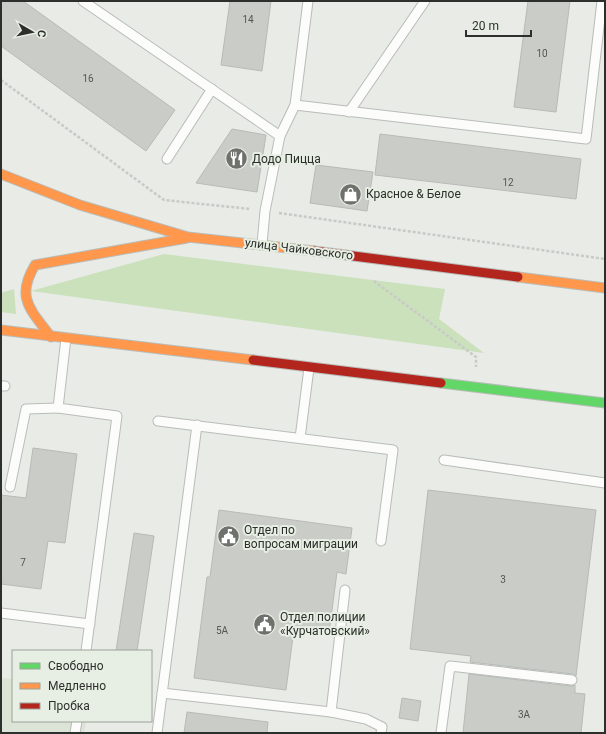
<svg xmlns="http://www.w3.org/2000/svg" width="606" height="734" viewBox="0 0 606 734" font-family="Roboto,sans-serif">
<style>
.built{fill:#dce3d7}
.green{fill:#cae1bb}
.building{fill:#caccc8;stroke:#b8bab6}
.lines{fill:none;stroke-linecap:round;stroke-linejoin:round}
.lane-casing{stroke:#b9bcb8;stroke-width:11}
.fast-casing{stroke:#b9bcb8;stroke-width:11}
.slow-casing{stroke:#b9bcb8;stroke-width:11}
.jam-casing{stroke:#b9bcb8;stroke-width:11}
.path{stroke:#c7cac6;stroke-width:2.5;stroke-dasharray:3 2;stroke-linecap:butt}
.lane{stroke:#fcfcfb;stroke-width:9}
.fast{stroke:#63d668;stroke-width:9}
.slow{stroke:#ff974d;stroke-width:9}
.jam{stroke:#b3261e;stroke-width:9}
.labels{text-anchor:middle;stroke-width:4;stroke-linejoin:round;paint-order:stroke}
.number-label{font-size:10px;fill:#545652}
.poi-label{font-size:12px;fill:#2c2f2b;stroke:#e7eee3;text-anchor:start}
.street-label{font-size:12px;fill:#2c2f2b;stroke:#e7eee3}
</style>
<rect width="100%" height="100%" fill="#e8ebe6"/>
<path class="built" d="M1,678L13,679V721H86L84,733H1Z"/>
<g class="green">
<path d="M164,254L445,289L439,319L484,353L31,291Z"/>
<path d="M14,289L16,314L1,312V293Z"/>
</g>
<g class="building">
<path d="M1,1H23L175,110L146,151L1,46Z"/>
<path d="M230,1H271L262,71L221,65Z"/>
<path d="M528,1H570L556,112L514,107Z"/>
<path d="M232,129L266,135L257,192L196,183Z"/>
<path d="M380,134L581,159L576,199L375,175Z"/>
<path d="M316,165L373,172L367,211L310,203Z"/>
<path d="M33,448L77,454L65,543L48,541L41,589L1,584V495L26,498Z"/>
<path d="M428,490L596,510L576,676L573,674L470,662L471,656L410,649Z"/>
<path d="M219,510L352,528L346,574L337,572L329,633L294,629L286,690L194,678L207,577H210Z"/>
<path d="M134,533L154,536L137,651H116Z"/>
<path d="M469,674L571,686L575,685V693L585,694L581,733H463Z"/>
<path d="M402,698L421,701L418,721L399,718Z"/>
<path d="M187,712L268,722L267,733H184Z"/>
</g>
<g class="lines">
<defs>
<g id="lane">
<path d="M83,1L280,136"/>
<path d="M295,105L586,139L602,1"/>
<path d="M349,112L425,1"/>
<path d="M167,159L212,89"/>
<path d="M262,244L265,211L280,136L295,105L308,1"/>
<path d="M66,338L58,408L117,416L86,651"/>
<path d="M1,386H5"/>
<path d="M158,421L393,450L381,541"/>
<path d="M300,438L309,368"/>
<path d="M444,460L605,483"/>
<path d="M10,487L26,409L58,408"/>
<path d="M1,613L90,624"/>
<path d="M162,693L331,712L345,590"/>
<path d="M331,712L366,719L382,727L381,733"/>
<path d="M75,733L77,721"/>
<path d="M157,733L197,425"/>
<path d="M441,733L450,666L572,680"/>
</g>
<path id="fast" d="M441,383L605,403"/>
<g id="slow">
<path d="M1,174L80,205L188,237L314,251"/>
<path d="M518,277L605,288"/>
<path d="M1,330L253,360"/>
<path d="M51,337C31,310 15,298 35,265L187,238"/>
</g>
<g id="jam">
<path d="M314,251L518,277"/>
<path d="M253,360L441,383"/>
</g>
</defs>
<use href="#lane" class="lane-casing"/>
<use href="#fast" class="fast-casing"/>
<use href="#slow" class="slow-casing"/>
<use href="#jam" class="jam-casing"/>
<g class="path">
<path d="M1,80L164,200L250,209"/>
<path d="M279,213L605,259"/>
<path d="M374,281L476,357V367"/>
</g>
<use href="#lane" class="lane"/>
<use href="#fast" class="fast"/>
<use href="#slow" class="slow"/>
<use href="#jam" class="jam"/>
</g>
<defs>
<symbol id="restaurant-disc" viewBox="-11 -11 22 22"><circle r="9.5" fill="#6e716c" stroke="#e7eee3"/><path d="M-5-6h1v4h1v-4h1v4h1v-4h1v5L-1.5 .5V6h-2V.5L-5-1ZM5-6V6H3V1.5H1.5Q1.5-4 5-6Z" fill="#fff"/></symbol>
<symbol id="shop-disc" viewBox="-11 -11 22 22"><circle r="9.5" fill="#6e716c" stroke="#e7eee3"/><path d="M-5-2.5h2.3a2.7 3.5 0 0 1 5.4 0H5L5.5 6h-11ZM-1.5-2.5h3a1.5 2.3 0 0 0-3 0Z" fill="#fff"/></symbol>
<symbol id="civic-disc" viewBox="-11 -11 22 22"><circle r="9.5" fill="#6e716c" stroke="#e7eee3"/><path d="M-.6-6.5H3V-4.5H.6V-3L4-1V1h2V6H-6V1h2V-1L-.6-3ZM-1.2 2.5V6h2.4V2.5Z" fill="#fff"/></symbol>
</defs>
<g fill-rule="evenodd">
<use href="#restaurant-disc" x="224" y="146" width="25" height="25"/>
<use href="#shop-disc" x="338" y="182" width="25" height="25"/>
<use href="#civic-disc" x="216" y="524" width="25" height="25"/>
<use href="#civic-disc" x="252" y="612" width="25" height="25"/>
</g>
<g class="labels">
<g class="number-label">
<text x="248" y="23">14</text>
<text x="542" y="57">10</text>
<text x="88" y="82">16</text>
<text x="508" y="186">12</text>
<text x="23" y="566">7</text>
<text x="503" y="583">3</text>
<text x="222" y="634">5А</text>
<text x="524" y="718">3А</text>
</g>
<g class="poi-label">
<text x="252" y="163">Додо Пицца</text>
<text x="366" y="198">Красное &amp; Белое</text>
<text x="244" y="534">Отдел по<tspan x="244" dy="14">вопросам миграции</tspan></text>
<text x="280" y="621">Отдел полиции<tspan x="280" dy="14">«Курчатовский»</tspan></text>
</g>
<g class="street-label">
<text transform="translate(299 249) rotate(7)" y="4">улица Чайковского</text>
</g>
</g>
<rect width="606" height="734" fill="none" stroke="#2c2f2b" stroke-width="4"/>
<rect x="12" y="650" width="140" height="72" fill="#e7eee3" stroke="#9ca299"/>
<rect x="20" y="663" width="20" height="6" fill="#63d668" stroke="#9ca299"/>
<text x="48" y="670" font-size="12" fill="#2c2f2b">Свободно</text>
<rect x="20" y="683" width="20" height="6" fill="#ff974d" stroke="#9ca299"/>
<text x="48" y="690" font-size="12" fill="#2c2f2b">Медленно</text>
<rect x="20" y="703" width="20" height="6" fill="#b3261e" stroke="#9ca299"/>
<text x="48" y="710" font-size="12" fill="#2c2f2b">Пробка</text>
<g transform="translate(32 32) rotate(99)" stroke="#e7eee3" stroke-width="3" paint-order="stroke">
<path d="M0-3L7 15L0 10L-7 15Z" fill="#2c2f2b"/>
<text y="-6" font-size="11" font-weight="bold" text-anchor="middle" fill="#2c2f2b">С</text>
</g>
<path d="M466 30v6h65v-6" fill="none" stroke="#2c2f2b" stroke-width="2"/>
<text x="472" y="30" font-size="12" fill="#2c2f2b" stroke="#e7eee3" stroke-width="3" paint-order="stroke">20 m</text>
</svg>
